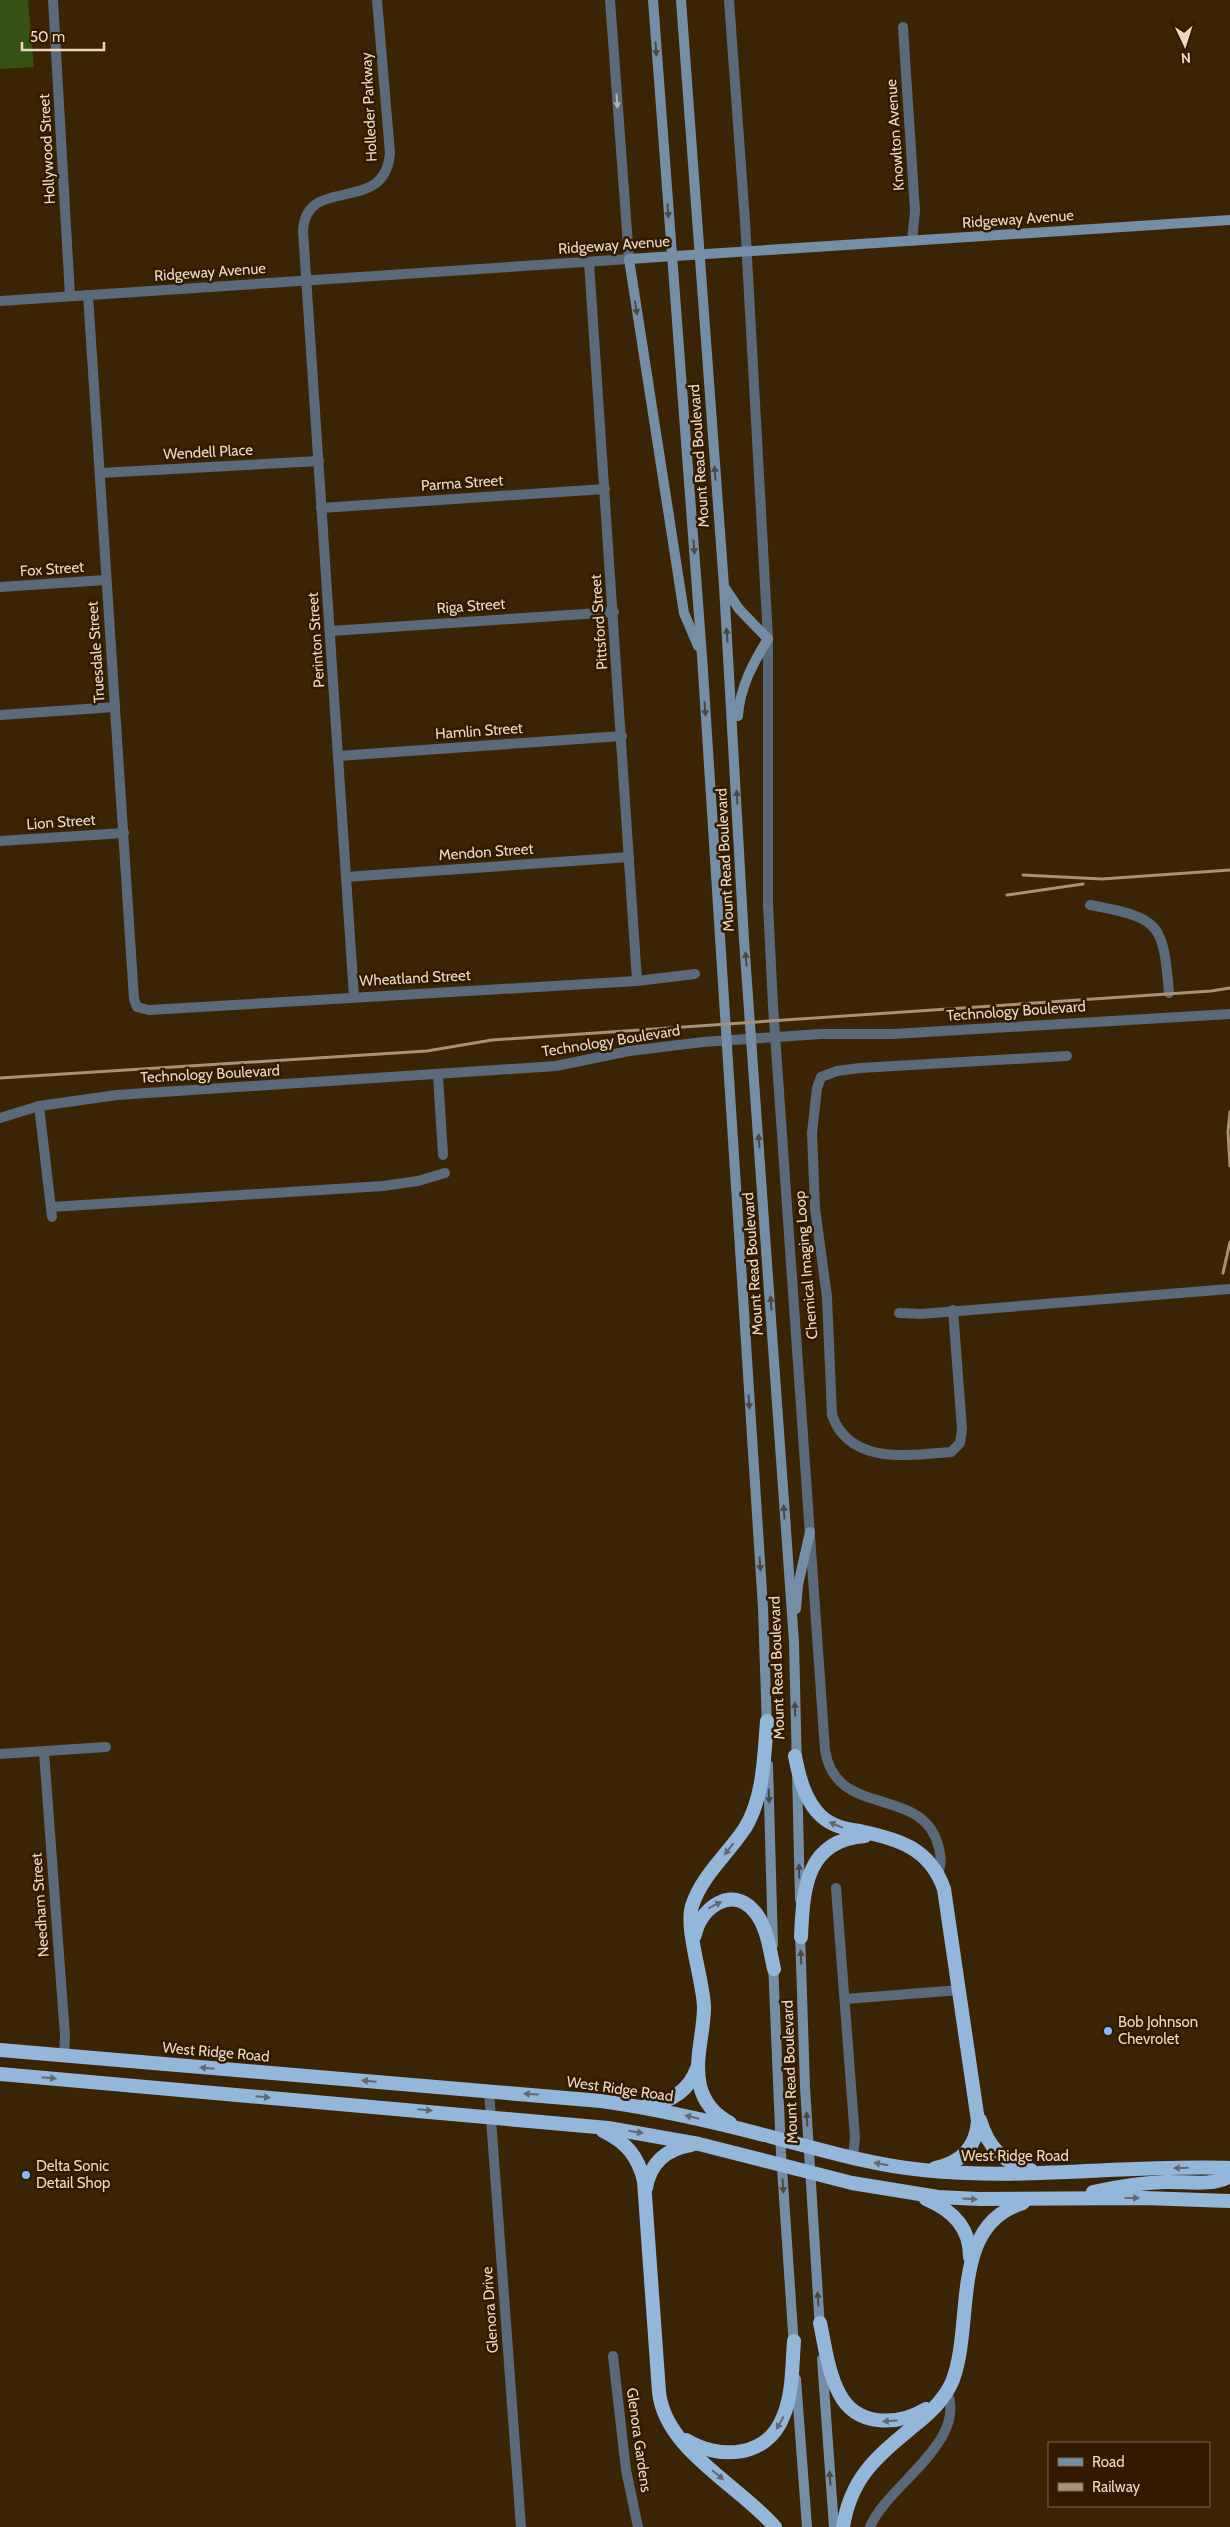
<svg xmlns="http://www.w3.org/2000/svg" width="1230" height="2527" viewBox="0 0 1230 2527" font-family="Cabin,sans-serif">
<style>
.green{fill:#365114}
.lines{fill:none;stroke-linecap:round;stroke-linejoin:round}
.minor{stroke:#5a6a7a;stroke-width:10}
.tertiary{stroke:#5a6a7a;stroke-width:10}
.secondary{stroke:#758ea8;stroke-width:10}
.trunk{stroke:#93b6db;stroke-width:14}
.rail{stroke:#a79278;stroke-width:3}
.oneway{fill:#4c4843}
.oneway2{fill:#b9b2a9}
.oneway3{fill:#62686e}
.poi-dot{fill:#81bcfa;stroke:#311a00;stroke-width:2}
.labels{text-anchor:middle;stroke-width:5;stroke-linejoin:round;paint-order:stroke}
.street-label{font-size:15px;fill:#ecd8c3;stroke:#311a00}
.poi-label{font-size:15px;fill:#ecd8c3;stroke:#311a00;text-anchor:start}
</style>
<rect width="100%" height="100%" fill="#3b2403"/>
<path class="green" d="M0,0H28L34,67L0,69Z"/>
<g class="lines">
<g class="minor">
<path d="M53,0L70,296"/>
<path d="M903,27L915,211L912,241"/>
<path d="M589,262L637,981"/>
<path d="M88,295L134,999L137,1007L149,1010L637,981L695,974"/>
<path d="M100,473L319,461"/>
<path d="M321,508L605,489"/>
<path d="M0,587L106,580"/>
<path d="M331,631L614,612"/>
<path d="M768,639V904L773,1006L825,1750C836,1821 924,1783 939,1848C941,1858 942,1866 937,1875"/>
<path d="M0,715L115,707"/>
<path d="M338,756L622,736"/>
<path d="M0,841L124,833"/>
<path d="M346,877L629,857"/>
<path d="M1090,905C1161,918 1163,923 1169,993"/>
<path d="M354,997L303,231C306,173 385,217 390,153L377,0"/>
<path d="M438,1076L443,1155"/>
<path d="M39,1106L52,1217"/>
<path d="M0,1118L39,1106L117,1095L556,1066L629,1051L703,1042L821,1034H893L1230,1014"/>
<path d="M51,1207L383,1186L418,1181L445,1173"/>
<path d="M953,1310L962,1429L960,1443L951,1452C910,1455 850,1466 832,1415L827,1297L815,1208L812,1133L817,1088L821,1077L837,1071L860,1068L1067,1056"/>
<path d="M899,1313L921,1314L1230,1289"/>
<path d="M44,1752L65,2036L64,2055"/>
<path d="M0,1754L106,1747"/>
<path d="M836,1888L855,2138L853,2158"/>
<path d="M845,1999L960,1990"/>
<path d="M489,2092L521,2527"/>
<path d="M613,2356L626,2470L638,2527"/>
<path d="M870,2527C887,2485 968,2443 947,2391"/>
</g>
<g class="tertiary">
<path d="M729,0L745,221L768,639"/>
<path d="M0,301L629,259L610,0"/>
</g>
<g class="secondary">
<path d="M653,0L702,656L763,1608L767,1728"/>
<path d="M681,0L724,586L744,940L794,1642L800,1900"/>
<path d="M725,588L739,609L768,639C753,663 740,687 738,716"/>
<path d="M698,646L684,613L629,259L1230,220"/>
<path d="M796,1609L798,1585L810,1532"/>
<path d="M768,1765L773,1945"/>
<path d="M800,1932L805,2087L820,2329"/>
<path d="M773,1962L781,2153L794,2347"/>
<path d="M822,2359L834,2527"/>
<path d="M796,2379L807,2527"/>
</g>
<g class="trunk">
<path d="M795,1756C799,1777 805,1801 821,1816C832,1826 845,1829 860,1831C898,1839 930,1848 944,1889L978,2121C976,2148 961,2163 935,2168"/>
<path d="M695,1935C700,1908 732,1885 754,1911C767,1925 770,1951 774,1969"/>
<path d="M801,1937C803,1889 806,1840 865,1836"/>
<path d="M0,2050L601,2101C659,2109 715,2122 772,2137C822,2150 872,2165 923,2170C1026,2181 1128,2164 1230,2168"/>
<path d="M0,2074L608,2128L699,2144L852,2183L938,2197L979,2199L1144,2198L1230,2201"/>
<path d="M647,2105C671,2102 689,2091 697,2068"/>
<path d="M980,2120C988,2147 1003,2163 1031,2170"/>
<path d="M730,2123C715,2115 704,2102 700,2086C694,2060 704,2033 704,2007C703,1979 685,1929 692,1906C702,1875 728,1854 745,1828C764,1797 764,1756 767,1721"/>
<path d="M603,2131C626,2142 638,2156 644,2181L659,2392C665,2450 739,2485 775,2527"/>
<path d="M646,2188C650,2163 666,2149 691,2145"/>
<path d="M1093,2192C1116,2187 1140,2183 1164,2182C1184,2181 1212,2187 1230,2176"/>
<path d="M926,2199C952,2210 970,2227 970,2257"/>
<path d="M820,2323C825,2346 828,2372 839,2393C856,2427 897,2426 926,2409"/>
<path d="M686,2440C719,2460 767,2458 783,2417C793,2394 792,2366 794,2341"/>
<path d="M843,2527C851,2476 878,2456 915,2425C930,2413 944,2400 952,2382C975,2325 948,2225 1023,2203"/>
</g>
<g class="rail">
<path d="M1023,875L1102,879L1230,870"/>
<path d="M1007,895L1083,884"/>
<path d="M0,1078L427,1051L492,1040L1211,991L1230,988"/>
<path d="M1230,1112L1228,1132L1230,1166"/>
<path d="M1223,1273L1230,1242"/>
</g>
</g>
<defs><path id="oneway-solid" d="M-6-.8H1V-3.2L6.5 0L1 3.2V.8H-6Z" transform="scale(1.25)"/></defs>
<g class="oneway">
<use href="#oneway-solid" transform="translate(656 49) rotate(86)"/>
<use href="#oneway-solid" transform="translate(668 211) rotate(86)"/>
<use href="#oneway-solid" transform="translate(636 308) rotate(81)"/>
<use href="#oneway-solid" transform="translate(715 473) rotate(-94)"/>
<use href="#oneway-solid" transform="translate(694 547) rotate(86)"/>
<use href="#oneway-solid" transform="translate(727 635) rotate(-94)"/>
<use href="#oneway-solid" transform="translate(705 709) rotate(87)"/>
<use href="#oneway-solid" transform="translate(737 797) rotate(-93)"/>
<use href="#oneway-solid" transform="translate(746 959) rotate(-95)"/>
<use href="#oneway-solid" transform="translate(759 1141) rotate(-94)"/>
<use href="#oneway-solid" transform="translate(771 1303) rotate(-94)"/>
<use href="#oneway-solid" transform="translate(749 1402) rotate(86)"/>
<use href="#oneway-solid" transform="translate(784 1512) rotate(-94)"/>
<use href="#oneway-solid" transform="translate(760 1564) rotate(86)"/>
<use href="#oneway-solid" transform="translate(795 1709) rotate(-91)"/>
<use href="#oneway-solid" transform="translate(769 1796) rotate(88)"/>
<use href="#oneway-solid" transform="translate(799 1871) rotate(-92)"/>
<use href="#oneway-solid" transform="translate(801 1957) rotate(-92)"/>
<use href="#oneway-solid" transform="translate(807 2119) rotate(-93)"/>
<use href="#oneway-solid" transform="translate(783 2186) rotate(86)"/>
<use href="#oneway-solid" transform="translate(818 2299) rotate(-94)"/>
<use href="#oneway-solid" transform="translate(830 2478) rotate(-94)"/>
</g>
<use class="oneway2" href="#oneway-solid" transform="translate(617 101) rotate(86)"/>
<g class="oneway3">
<use href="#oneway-solid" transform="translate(836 1825) rotate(-157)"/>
<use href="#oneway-solid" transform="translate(729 1849) rotate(128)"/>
<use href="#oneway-solid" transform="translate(715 1905) rotate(-27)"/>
<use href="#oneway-solid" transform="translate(207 2068) rotate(-175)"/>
<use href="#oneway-solid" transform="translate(49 2078) rotate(5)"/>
<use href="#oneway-solid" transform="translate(369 2081) rotate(-175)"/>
<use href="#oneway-solid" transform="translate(531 2094) rotate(-176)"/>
<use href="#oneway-solid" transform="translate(263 2097) rotate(5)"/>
<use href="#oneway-solid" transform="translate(425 2110) rotate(5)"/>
<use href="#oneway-solid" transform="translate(692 2117) rotate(-167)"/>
<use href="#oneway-solid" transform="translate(636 2132) rotate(9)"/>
<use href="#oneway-solid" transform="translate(881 2164) rotate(-170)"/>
<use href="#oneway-solid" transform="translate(1181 2168) rotate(179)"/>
<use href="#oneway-solid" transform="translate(1132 2198)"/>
<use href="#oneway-solid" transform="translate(970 2199) rotate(3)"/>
<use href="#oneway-solid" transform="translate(890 2421) rotate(177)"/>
<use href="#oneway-solid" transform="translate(780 2423) rotate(119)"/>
<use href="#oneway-solid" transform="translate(718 2475) rotate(40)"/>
</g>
<g class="poi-dot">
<circle cx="1108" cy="2031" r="5"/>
<circle cx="26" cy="2175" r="5"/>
</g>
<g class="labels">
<g class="street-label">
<text transform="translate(369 107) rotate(-93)" y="5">Holleder Parkway</text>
<text transform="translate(895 135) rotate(-94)" y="5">Knowlton Avenue</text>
<text transform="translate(47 149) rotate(-93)" y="5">Hollywood Street</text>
<text transform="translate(1018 219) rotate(-4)" y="5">Ridgeway Avenue</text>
<text transform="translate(614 245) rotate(-4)" y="5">Ridgeway Avenue</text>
<text transform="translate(210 272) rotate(-4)" y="5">Ridgeway Avenue</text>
<text transform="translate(208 452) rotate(-3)" y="5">Wendell Place</text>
<text transform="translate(699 456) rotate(-94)" y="5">Mount Read Boulevard</text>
<text transform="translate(462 483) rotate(-4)" y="5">Parma Street</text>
<text transform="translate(52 569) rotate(-4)" y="5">Fox Street</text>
<text transform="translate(471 606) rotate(-4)" y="5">Riga Street</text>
<text transform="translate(599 622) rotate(-94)" y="5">Pittsford Street</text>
<text transform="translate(316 640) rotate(-94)" y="5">Perinton Street</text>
<text transform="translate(96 652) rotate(-94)" y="5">Truesdale Street</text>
<text transform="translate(479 731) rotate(-4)" y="5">Hamlin Street</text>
<text transform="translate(61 822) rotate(-4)" y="5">Lion Street</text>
<text transform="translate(486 852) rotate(-4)" y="5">Mendon Street</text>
<text transform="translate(725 860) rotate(-93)" y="5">Mount Read Boulevard</text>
<text transform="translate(415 978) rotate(-3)" y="5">Wheatland Street</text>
<text transform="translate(1016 1011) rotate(-4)" y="5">Technology Boulevard</text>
<text transform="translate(611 1041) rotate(-9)" y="5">Technology Boulevard</text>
<text transform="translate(210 1074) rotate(-3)" y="5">Technology Boulevard</text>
<text transform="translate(753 1264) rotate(-94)" y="5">Mount Read Boulevard</text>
<text transform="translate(806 1265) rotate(-95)" y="5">Chemical Imaging Loop</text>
<text transform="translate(777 1668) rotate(-92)" y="5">Mount Read Boulevard</text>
<text transform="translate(40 1905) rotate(-94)" y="5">Needham Street</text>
<text transform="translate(216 2052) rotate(5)" y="5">West Ridge Road</text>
<text transform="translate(790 2072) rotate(-92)" y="5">Mount Read Boulevard</text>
<text transform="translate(620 2089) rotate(8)" y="5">West Ridge Road</text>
<text x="1015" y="2161">West Ridge Road</text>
<text transform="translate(490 2310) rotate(-94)" y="5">Glenora Drive</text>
<text transform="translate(639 2440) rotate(82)" y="5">Glenora Gardens</text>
</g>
<g class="poi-label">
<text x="1118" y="2027">Bob Johnson<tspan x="1118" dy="17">Chevrolet</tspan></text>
<text x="36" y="2171">Delta Sonic<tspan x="36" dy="17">Detail Shop</tspan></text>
</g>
</g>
<rect x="1048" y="2442" width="162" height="65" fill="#311a00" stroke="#7c664e"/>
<rect x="1058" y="2458" width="25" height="8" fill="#758ea8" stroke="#7c664e"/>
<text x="1092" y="2467" font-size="15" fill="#ecd8c3">Road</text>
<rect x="1058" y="2483" width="25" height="8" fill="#a79278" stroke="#7c664e"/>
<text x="1092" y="2492" font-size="15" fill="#ecd8c3">Railway</text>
<g transform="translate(1185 45) rotate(176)" stroke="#311a00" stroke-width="4" paint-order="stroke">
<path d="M0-4L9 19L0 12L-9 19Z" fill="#ecd8c3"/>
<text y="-8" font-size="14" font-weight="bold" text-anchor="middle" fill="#ecd8c3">N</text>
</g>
<path d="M22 42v8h82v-8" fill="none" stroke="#ecd8c3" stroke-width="2.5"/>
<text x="30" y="42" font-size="15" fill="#ecd8c3" stroke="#311a00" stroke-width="4" paint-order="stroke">50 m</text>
</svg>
